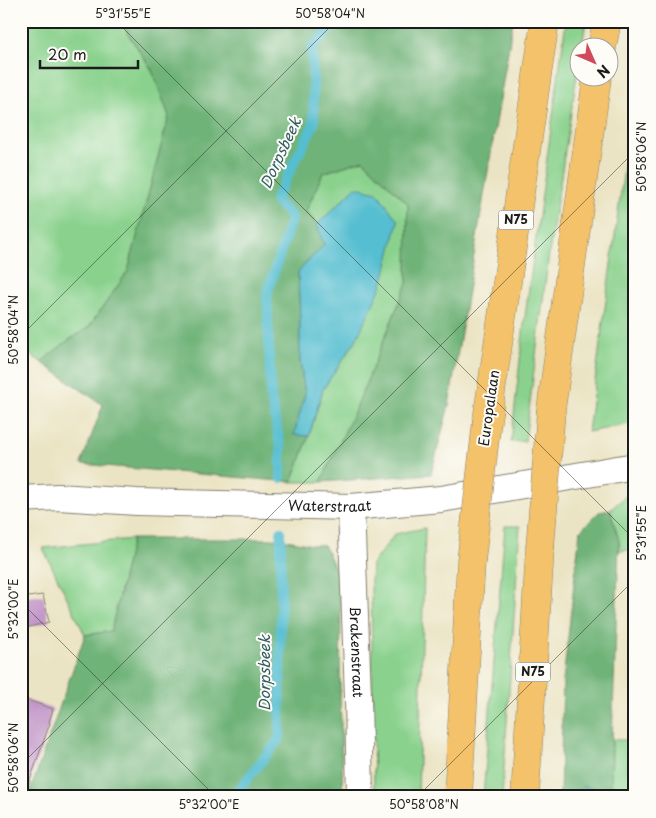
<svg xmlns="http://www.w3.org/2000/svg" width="656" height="818" viewBox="0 0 656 818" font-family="'Playpen Sans',sans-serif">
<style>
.green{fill:#8ad18d;stroke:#537654}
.forest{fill:#6fb378;stroke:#46684a}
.water{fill:#54bed0;stroke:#386d76}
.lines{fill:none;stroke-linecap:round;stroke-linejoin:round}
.stream{stroke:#54bed0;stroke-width:10}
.building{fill:#c195c7}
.minor-casing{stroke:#848070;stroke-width:28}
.trunk-casing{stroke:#848070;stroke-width:29}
.minor{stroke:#fff;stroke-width:26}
.trunk{stroke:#f4c26a;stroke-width:28}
.trunk-bridge-casing{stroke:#848070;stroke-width:29;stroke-linecap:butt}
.trunk-bridge{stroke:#f4c26a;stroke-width:28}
.ticks{fill:none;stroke:#1c1c1c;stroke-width:1;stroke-opacity:0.45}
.labels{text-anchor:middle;stroke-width:4;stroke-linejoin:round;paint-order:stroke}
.shield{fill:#fdfcf7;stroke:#605f5e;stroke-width:1}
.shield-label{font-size:12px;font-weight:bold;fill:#1c1c1c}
.street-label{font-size:14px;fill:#1c1c1c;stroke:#fdfcf7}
.water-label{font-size:15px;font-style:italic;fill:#325d64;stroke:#fdfcf7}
.neatline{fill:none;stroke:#1c1c1c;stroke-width:2}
.ticks-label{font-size:12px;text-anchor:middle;fill:#1c1c1c}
</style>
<rect width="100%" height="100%" fill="#fdfcf7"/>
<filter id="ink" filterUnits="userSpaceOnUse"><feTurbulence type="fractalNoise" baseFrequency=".02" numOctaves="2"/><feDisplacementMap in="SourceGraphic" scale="10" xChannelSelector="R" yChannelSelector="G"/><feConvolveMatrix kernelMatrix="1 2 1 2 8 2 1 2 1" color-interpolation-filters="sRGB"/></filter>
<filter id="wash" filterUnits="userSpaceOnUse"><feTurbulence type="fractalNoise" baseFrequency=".0096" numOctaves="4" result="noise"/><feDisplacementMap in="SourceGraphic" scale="20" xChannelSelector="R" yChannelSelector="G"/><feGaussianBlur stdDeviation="1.12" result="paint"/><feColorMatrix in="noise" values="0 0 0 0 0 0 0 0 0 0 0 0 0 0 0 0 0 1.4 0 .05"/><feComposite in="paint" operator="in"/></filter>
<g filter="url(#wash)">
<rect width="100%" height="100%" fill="#ebe4c4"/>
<g class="green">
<path d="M21,21H126L127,33L152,70L169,116L128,271L89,327L66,342L41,362L21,348Z"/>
<path d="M566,21H586L582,47L578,48V68L549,253L525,441L511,442L524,324Z"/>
<path d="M635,89V423L588,432Z"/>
<path d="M363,160L408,204L407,284L356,408L321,482H292L309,436L323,389L356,340V187L317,225L306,211L323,173Z"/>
<path d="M626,496L632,502L635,506V549L619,551V541L610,510Z"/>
<path d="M505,526H520L502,797H483Z"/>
<path d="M425,528L418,797H374L371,580L372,564L395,534Z"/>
<path d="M132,539L111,631L85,635L43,548Z"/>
<path d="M612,740H635V797H611Z"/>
</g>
<g class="forest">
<path d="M126,21H513L449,405L431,474L321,482L356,408L407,283L408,204L363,160L323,173L306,211L317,225L324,245L298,272L300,319V361L305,394L295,434L309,436L292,482L81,464L103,405L41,362L66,342L89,327L128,271L169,116L152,70L127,32Z"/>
<path d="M610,510L619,541L612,740L611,797H600L598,788L582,787L576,797H560L563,681L580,531L599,512Z"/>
<path d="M132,539H282L312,545H324L336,570L341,601L340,692L343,797H28L85,635L111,631Z"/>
</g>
<g class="water">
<path d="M356,187L377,192L398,221L382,285L356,340L323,389L309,436L294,435L305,394L300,361V319L298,272L324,245L317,225Z"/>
<path d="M582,787L598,788L600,797H576Z"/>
</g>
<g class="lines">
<g class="stream">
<path d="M281,478V449L271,398L267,294L292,217L275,200L314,124L312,47L331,28L324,21"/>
<path d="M233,797L280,738L281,532"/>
</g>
</g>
<g id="blocks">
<g class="building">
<path d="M43,595L49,622L21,629V598Z"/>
<path d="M21,698L53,709L49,722L50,723L25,794H21Z"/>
</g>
</g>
</g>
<g filter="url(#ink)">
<use href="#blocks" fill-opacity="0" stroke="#848070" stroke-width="1"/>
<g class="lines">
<defs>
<g id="minor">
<path id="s1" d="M21,499L58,497L137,502L351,507L441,499L635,466"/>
<path id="s2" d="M351,507L358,697L360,797"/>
</g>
<g id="trunk">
<path d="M602,48L607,21"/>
<path d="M551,410L597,78"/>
<path d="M487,420L545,21"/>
<path d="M458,797L471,561"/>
<path d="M525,797L540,548"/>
</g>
</defs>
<use href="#minor" class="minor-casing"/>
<use href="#trunk" class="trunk-casing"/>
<use href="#minor" class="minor"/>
<use href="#trunk" class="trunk"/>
<defs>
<g id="trunk-bridge">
<path d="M540,548L551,410"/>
<path d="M471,561L487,420"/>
</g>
</defs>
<use href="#trunk-bridge" class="trunk-bridge-casing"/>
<use href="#trunk-bridge" class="trunk-bridge"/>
</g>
</g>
<path class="ticks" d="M116,21L635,540M21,336L336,21M21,602L216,797M21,765L635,151M417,797L635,579"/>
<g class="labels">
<g class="shield">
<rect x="498.5" y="210.5" width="35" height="19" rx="4"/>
<rect x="515.5" y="662.5" width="35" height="19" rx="4"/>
</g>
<g class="shield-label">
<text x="516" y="224">N75</text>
<text x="533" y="676">N75</text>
</g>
<g class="street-label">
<text transform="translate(489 408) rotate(-82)" y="5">Europalaan</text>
<text dy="5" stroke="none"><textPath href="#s1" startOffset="309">Waterstraat</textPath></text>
<text dy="5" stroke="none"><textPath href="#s2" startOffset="145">Brakenstraat</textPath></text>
</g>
<g class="water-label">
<text transform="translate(281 153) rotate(-65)" y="5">Dorpsbeek</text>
<text transform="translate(265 673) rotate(-90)" y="5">Dorpsbeek</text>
</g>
</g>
<rect width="656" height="818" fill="none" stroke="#fdfcf7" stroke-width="55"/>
<g transform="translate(594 62) rotate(135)"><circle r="24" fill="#fdfcf7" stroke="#a3a29f"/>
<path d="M0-4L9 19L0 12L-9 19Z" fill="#d1495b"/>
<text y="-8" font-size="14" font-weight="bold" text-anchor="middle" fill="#1c1c1c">N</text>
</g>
<path d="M40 60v8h98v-8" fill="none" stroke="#1c1c1c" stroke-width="2.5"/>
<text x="48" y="60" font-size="15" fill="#1c1c1c" stroke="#fdfcf7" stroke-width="4" paint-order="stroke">20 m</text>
<rect x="28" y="28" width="600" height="762" class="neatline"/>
<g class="ticks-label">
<text x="123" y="18">5°31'55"E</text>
<text x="330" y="18">50°58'04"N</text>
<text transform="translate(642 157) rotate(-90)" y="4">50°58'06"N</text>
<text transform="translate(14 330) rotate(-90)" y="4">50°58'04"N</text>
<text transform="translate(642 533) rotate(-90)" y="4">5°31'55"E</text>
<text transform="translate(14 609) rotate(-90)" y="4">5°32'00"E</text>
<text transform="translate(14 758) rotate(-90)" y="4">50°58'06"N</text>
<text x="209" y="809">5°32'00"E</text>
<text x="424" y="809">50°58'08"N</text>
</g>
</svg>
